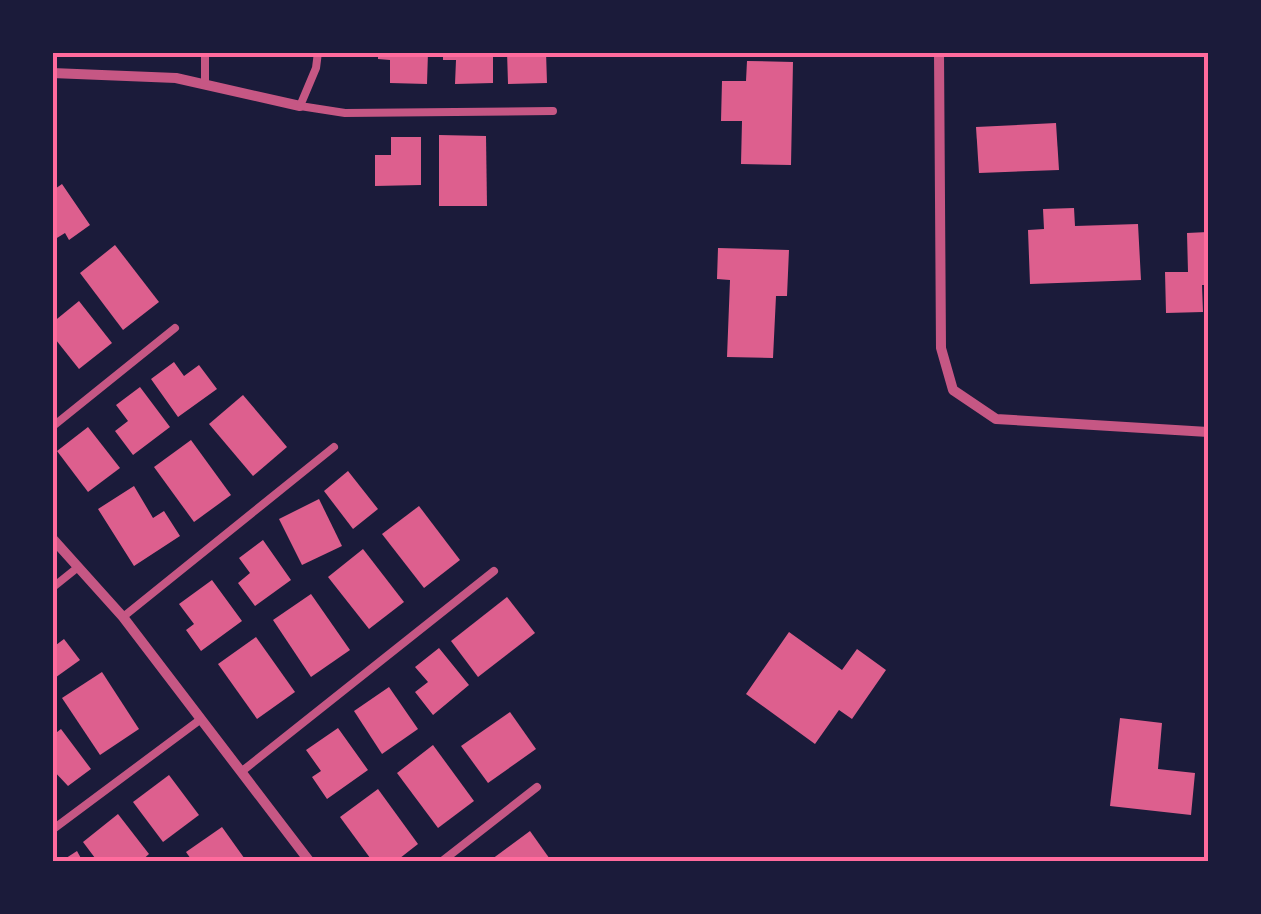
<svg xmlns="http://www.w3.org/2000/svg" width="1261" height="914" viewBox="0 0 1261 914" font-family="'IBM Plex Sans',sans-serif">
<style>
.building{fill:#dd5f8e}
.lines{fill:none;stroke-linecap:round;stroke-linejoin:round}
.service{stroke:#c65784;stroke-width:8}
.minor{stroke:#c65784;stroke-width:10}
.neatline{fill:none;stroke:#ff6b9d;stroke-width:4}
</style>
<rect width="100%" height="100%" fill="#1b1b3a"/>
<g class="building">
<path d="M378,52H428L427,84L390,83V60L378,59Z"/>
<path d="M443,52H493V83L455,84L456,60H443Z"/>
<path d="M507,52H546L547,83L508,84Z"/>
<path d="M747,61L793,62L791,165L741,164L742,121H721L722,81H746Z"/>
<path d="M1056,123L1059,170L979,173L976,127Z"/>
<path d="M439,135L486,136L487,206H439Z"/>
<path d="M391,137H421V185L375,186V155H391Z"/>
<path d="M62,184L90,225L69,240L65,233L52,241V191Z"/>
<path d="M1074,208L1075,226L1138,224L1141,280L1030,284L1028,230L1044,229L1043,209Z"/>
<path d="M1208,232V285H1202L1203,312L1166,313L1165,272H1188L1187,233Z"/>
<path d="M115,245L159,302L123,330L80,273Z"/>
<path d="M718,248L789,250L787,296H776L773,358L727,357L730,280L717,279Z"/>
<path d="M79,301L112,343L79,369L52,335V323Z"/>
<path d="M174,362L184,376L199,365L217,389L178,417L151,379Z"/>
<path d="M140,387L170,427L133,455L115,431L128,421L116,405Z"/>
<path d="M243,395L287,447L253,476L209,424Z"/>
<path d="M88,427L120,468L88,492L57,451Z"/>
<path d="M191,440L231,495L194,522L154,467Z"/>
<path d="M348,471L378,509L353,529L324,491Z"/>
<path d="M134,486L153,518L164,511L180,536L134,566L98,509Z"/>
<path d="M319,499L342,546L302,565L279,519Z"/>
<path d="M419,506L460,560L424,588L382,534Z"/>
<path d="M263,540L291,580L255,606L238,583L250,573L239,558Z"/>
<path d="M363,549L404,602L369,629L328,577Z"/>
<path d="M212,580L242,621L201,651L186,630L194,624L179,604Z"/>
<path d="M311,594L350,650L311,677L273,620Z"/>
<path d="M507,597L535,633L478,677L451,641Z"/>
<path d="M789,632L842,670L857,649L886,670L852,719L839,710L815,744L746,694Z"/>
<path d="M256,637L295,692L257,719L218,664Z"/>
<path d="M64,639L80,660L52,680V648Z"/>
<path d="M439,648L469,685L433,715L415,692L428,682L415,667Z"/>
<path d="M102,672L139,729L100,755L62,698Z"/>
<path d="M389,687L418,729L382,754L354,711Z"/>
<path d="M510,712L536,749L488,783L461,746Z"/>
<path d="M1120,718L1162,723L1158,769L1195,773L1191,815L1110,806Z"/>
<path d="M338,728L368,770L327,799L312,777L321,771L306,750Z"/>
<path d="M61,729L91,769L68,786L52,769V736Z"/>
<path d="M433,745L474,801L438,828L397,773Z"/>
<path d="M169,775L199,815L163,842L133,802Z"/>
<path d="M378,789L418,844L395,862H373L340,817Z"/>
<path d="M118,814L149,854L140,862H98L83,842Z"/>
<path d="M222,827L247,862H193L186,852Z"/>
<path d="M530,831L552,862H488Z"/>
<path d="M77,851L83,862H60Z"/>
</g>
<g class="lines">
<g class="service">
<path d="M318,52L316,68L300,106L345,113L553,111"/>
<path d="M205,85V52"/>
<path d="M52,427L175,328"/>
<path d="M52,588L77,568"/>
<path d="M123,617L334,447"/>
<path d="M241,772L494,571"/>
<path d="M52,830L201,719"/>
<path d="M441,862L537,787"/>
</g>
<g class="minor">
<path d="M939,52L941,348L953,390L996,419L1208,432"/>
<path d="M52,73L176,78L300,106"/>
<path d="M52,538L123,617L310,862"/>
</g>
</g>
<rect width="1261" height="914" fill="none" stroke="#1b1b3a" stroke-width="110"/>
<rect x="55" y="55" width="1151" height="804" class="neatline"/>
</svg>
